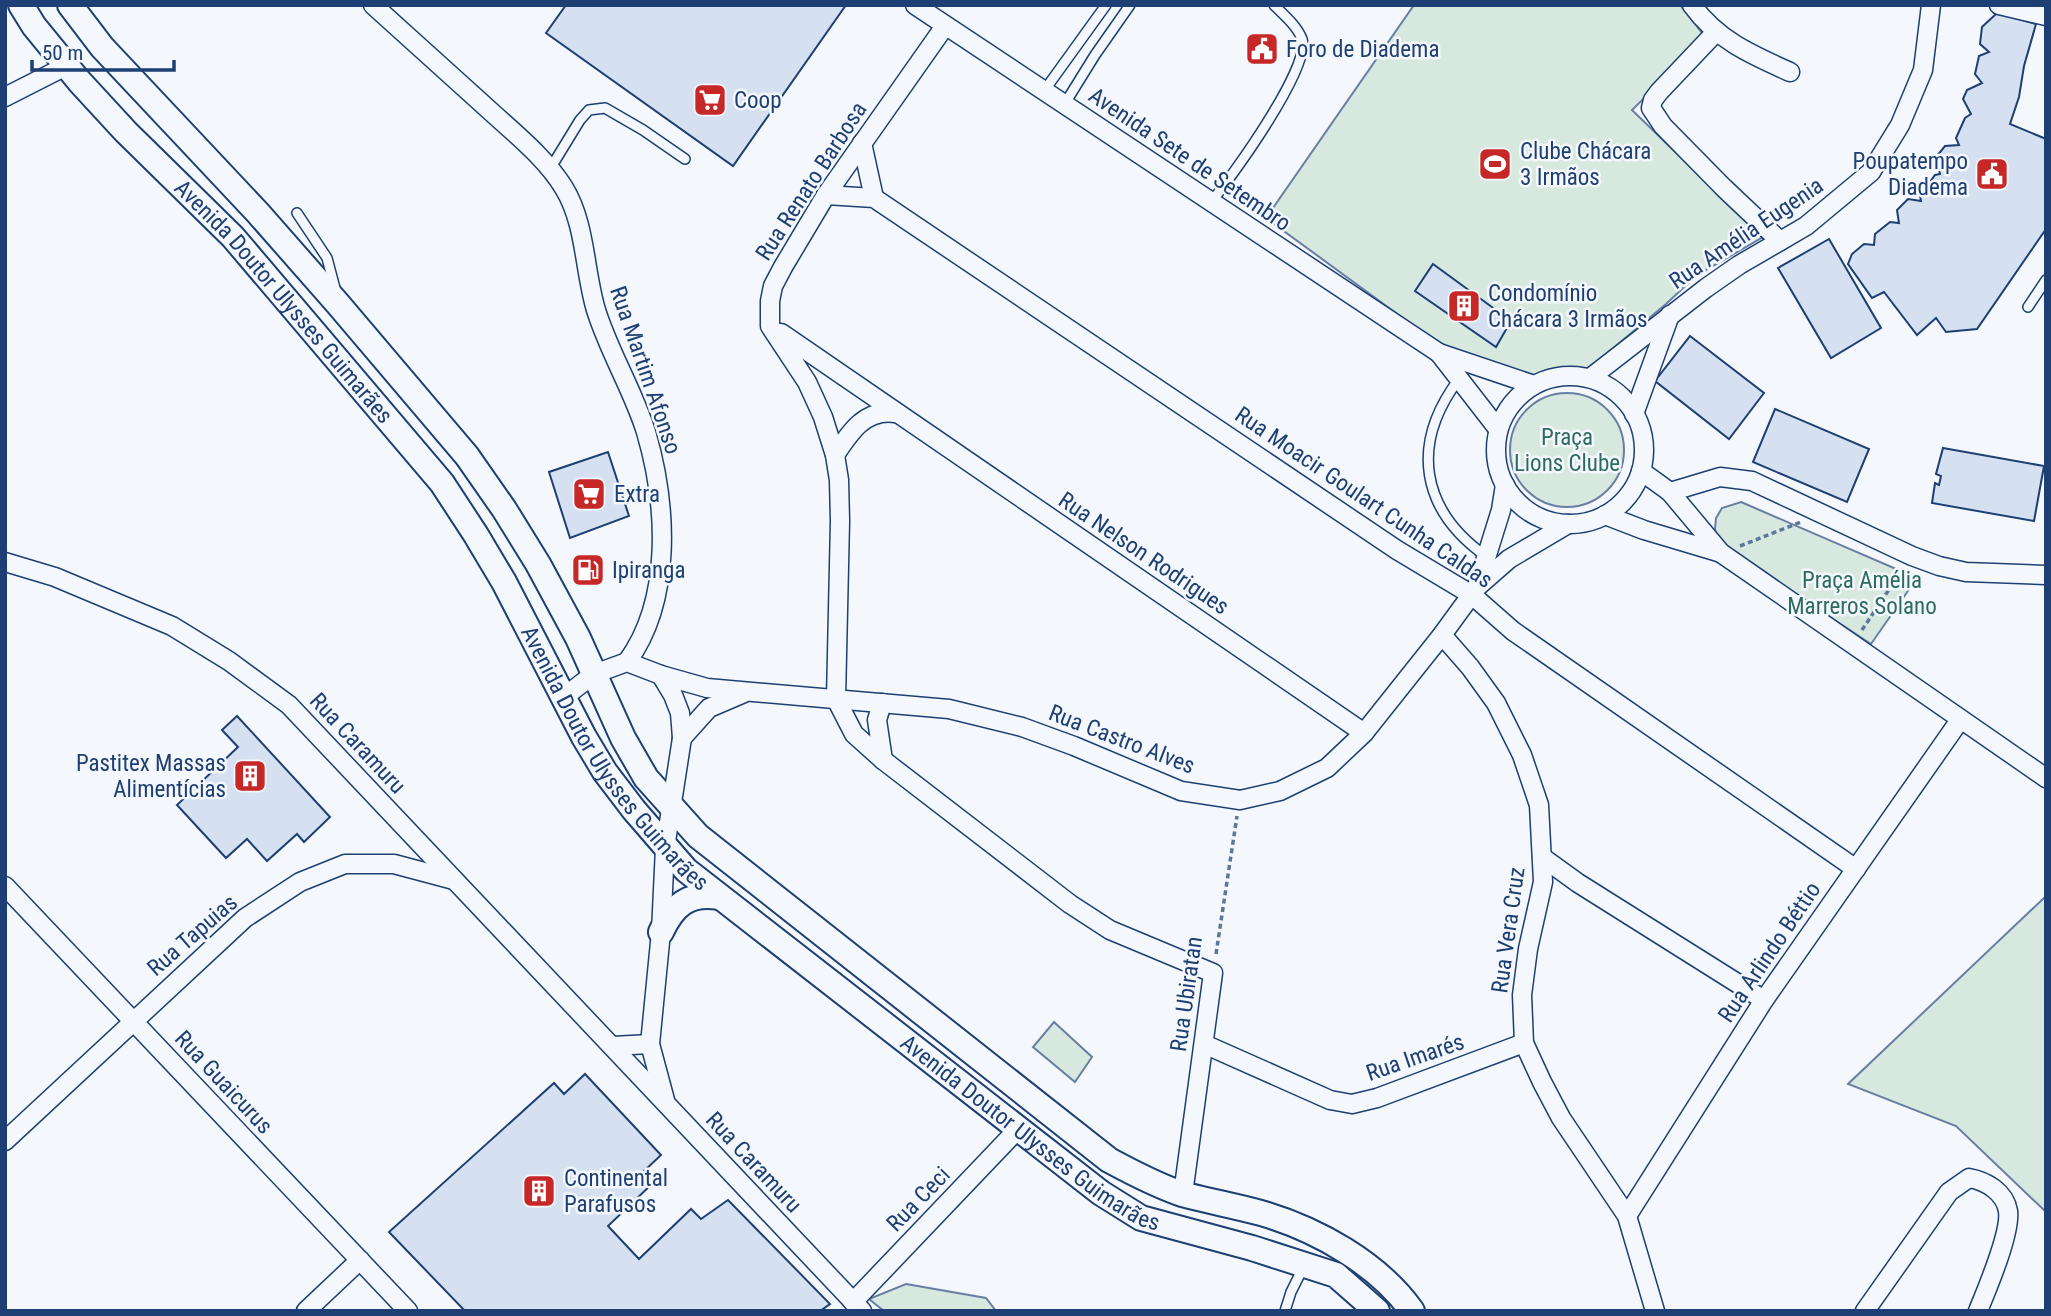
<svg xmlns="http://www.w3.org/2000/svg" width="2051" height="1316" viewBox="0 0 2051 1316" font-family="'Roboto Condensed',sans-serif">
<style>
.green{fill:#d7e8df;stroke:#687fa3;stroke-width:2}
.building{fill:#d5e0f0;stroke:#1d3f73;stroke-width:2}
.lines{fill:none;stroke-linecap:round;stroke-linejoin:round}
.lane-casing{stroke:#1d3f73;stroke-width:12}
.street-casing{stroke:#1d3f73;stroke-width:21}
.secondary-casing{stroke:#1d3f73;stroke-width:28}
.path{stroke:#5e769c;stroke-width:3.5;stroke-dasharray:5 3.5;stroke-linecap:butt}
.lane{stroke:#f4f7fb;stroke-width:9}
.street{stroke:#f4f7fb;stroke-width:18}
.secondary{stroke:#f4f7fb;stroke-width:24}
.labels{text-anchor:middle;stroke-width:5;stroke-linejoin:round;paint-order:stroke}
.poi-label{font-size:23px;fill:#1d3f73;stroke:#f4f7fb;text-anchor:start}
.street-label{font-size:23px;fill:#1d3f73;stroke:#f4f7fb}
.park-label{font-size:23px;fill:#2c6c60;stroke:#f4f7fb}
</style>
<rect width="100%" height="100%" fill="#f4f7fb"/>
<g class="green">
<path d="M1414,5H1680L1706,38L1632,110L1763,237L1696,276L1666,304L1587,370L1557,368L1532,376L1441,346L1266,218Z"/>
<circle cx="1567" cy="450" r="57"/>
<path d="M1741,502L1917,578L1871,644L1752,566L1717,539L1715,529L1716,518L1722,508Z"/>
<path d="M2046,896V1212L1956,1126L1848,1084Z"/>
<path d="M1054,1022L1092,1057L1075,1082L1033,1047Z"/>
<path d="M906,1284L986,1298L996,1311H884L869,1299Z"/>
</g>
<g class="building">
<path d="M566,5H846L733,166L546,33Z"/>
<path d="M1997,13L2036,24L2024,66L2019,97L2010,124L2046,139V229L1977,329L1946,332L1936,318L1917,335L1884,292L1872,298L1848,264L1852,254L1864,244L1874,245L1875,234L1890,222L1899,223L1897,210L1908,199L1921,201L1920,196L1935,175L1940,174L1936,157L1945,146L1959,145L1956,138L1965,118L1971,114L1963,99L1967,90L1982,83L1975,74L1979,56L1989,52L1980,44L1982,27Z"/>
<path d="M1829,239L1881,328L1831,358L1778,268Z"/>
<path d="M1433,264L1511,321L1496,347L1415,291Z"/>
<path d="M1690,336L1764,393L1729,439L1655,381Z"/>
<path d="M1775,409L1869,449L1847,502L1753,462Z"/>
<path d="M1943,448L2044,466L2034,521L1932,503L1935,483L1939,485L1941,476L1936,474Z"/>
<path d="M608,452L629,516L570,538L549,472Z"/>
<path d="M237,716L330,817L304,842L297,834L267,861L247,839L226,858L177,805L238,747L222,730Z"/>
<path d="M585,1074L661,1155L643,1172L653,1183L608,1226L639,1259L691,1209L701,1219L728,1200L830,1304L820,1311H465L389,1232L554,1083L564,1094Z"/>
</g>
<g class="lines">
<defs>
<g id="lane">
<path d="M1044,91L1106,5"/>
<path d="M1064,105L1095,55L1130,5"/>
<path d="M550,169L580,120L589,110L605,108L643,130L685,159"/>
<path d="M1211,202C1231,178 1312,66 1302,39C1297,26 1284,15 1274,5"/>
<path d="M297,213L327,258L336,292"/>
<path d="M2028,307L2046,280"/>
<path d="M1459,379C1410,444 1420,510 1487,557"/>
<path d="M1285,1311L1291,1292L1304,1266"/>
</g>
<g id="street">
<path d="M373,5C411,39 449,74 487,108C513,132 545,157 564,188C586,224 584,270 596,310C609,352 633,390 646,432C667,504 673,599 627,662"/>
<path d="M915,5L1439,353L1534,385"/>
<path d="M1692,5C1717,40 1752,55 1790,72"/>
<path d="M1999,5L2046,16"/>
<path d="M945,26L826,195L783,267L773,286L770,301V326L807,382L823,417L835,455L839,480L840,521L836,699L854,734L883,760L1070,904L1110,930L1213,973L1183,1194"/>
<path d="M1715,33L1659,92L1653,100L1651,108L1663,126L1724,188L1780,241"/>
<path d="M5,97L66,66"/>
<path d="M862,143L874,198"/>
<path d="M826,195L874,198L1397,550L1472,595L1513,631L1856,869"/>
<path d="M781,333L1364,733"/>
<path d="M1439,353L1498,429"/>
<circle cx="1570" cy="450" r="74"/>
<path d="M1590,378L1706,288L1739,265L1806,226L1871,172L1900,125L1923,70L1931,5"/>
<path d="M1634,414L1670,315"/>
<path d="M835,455C850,432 865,409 895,413"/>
<path d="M1641,471L1670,492L1721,553L2046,778"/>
<path d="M1670,492L1720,477L1752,481L1912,556L1939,566L1966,572L2046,575"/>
<path d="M1605,515L1644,530L1721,553"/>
<path d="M5,562L55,577L172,626L229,661L289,705L862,1311"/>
<path d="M1477,587L1501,510L1505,485"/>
<path d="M1442,635L1470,667L1496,703L1522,755L1539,805L1543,882L1528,949L1522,995L1524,1043L1542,1082L1561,1118L1627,1216L1655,1311"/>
<path d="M661,675L673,695L680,713L682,738L665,848L661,932L650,1044L665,1100"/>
<path d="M564,697L594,674L627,662L661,675L707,688L949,709L1022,727L1074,746L1181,791L1240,800L1280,791L1327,768L1364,733L1442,635L1477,587L1509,559L1568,524"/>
<path d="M882,703L877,720L883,760"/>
<path d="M682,738L709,708L744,693"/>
<path d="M1542,857L1578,883L1764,1000"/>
<path d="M5,886L408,1311"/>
<path d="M1204,1044L1330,1100L1352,1104L1377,1098L1524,1043"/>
<path d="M613,1046L650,1044"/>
<path d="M5,1141L245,918L300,882L345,864H394L454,880"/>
<path d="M1627,1216L1764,1000L1960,720"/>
<path d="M853,1302L1018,1129"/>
<path d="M306,1311L360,1260"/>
<path d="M1865,1311L1949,1192L1969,1178C1986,1181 2005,1192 2008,1211C2011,1233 1987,1289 1978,1311"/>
</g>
<g id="secondary">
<path id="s1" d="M21,5L34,26L79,81L126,132L233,237L442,483L476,535L504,582L584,737L605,772L634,810L686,870L1101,1193L1141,1218L1252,1248L1336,1275L1377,1311"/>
<path d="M70,5L102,47L258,213L338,304L467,456L504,509L538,564L578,638L623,738L646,778L698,836L1109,1160C1133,1173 1156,1185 1182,1194C1208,1201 1235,1206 1261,1213C1316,1229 1378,1263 1412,1311"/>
<path d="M661,932C673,906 688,892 719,897"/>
</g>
</defs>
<use href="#lane" class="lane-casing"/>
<use href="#street" class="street-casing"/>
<use href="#secondary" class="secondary-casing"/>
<g class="path">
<path d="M1740,546L1801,522"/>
<path d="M1862,630L1902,570"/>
<path d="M1216,954L1237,816"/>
</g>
<use href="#lane" class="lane"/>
<use href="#street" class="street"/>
<use href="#secondary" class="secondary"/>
</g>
<defs>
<symbol id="civic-square" viewBox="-11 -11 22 22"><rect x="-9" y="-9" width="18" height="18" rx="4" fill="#c62828" stroke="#f4f7fb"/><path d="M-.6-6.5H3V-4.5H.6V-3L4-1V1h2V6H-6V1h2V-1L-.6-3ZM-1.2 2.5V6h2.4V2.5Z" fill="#fff"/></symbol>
<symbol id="supermarket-square" viewBox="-11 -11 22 22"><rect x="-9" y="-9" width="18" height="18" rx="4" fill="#c62828" stroke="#f4f7fb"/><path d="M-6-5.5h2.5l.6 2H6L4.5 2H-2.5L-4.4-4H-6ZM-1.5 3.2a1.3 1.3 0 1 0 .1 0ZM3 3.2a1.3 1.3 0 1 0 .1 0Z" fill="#fff"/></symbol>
<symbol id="stadium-square" viewBox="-11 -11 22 22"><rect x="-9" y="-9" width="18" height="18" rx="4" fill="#c62828" stroke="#f4f7fb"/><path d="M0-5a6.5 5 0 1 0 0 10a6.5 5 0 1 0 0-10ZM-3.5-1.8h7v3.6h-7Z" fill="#fff"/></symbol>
<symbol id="building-square" viewBox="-11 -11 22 22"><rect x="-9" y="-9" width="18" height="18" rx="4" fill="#c62828" stroke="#f4f7fb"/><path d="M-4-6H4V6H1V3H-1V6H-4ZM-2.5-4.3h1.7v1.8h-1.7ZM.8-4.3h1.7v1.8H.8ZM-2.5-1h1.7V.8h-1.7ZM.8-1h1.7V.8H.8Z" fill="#fff"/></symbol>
<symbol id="fuel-square" viewBox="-11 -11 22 22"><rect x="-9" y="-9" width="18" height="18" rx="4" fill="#c62828" stroke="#f4f7fb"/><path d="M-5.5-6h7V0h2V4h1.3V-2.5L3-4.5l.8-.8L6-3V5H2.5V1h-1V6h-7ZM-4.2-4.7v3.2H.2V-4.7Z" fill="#fff"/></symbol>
</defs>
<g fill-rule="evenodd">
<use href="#civic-square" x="1243" y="30" width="38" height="38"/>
<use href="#supermarket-square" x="691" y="81" width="38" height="38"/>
<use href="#stadium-square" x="1476" y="145" width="38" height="38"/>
<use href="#civic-square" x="1973" y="155" width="38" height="38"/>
<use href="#building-square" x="1445" y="287" width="38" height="38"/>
<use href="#supermarket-square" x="570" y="475" width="38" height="38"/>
<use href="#fuel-square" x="569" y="551" width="38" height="38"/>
<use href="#building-square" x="231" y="757" width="38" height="38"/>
<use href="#building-square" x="520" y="1172" width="38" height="38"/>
</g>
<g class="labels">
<g class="poi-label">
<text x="1286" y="57">Foro de Diadema</text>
<text x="734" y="108">Coop</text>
<text x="1520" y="159">Clube Chácara<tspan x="1520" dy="26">3 Irmãos</tspan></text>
<text x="1968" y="169" text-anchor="end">Poupatempo<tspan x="1968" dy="26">Diadema</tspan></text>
<text x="1488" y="301">Condomínio<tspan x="1488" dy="26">Chácara 3 Irmãos</tspan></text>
<text x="614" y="502">Extra</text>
<text x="612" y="578">Ipiranga</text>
<text x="226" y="771" text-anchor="end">Pastitex Massas<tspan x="226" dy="26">Alimentícias</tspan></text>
<text x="564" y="1186">Continental<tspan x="564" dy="26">Parafusos</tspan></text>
</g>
<g class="street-label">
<text transform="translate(1190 159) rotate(34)" y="8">Avenida Sete de Setembro</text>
<text transform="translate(811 181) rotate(-57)" y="8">Rua Renato Barbosa</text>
<text transform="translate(1746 233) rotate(-34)" y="8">Rua Amélia Eugenia</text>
<text dy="8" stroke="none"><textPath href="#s1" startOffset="397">Avenida Doutor Ulysses Guimarães</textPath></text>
<text transform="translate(646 370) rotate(71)" y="8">Rua Martim Afonso</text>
<text transform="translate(1364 497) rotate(34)" y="8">Rua Moacir Goulart Cunha Caldas</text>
<text transform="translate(1144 553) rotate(34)" y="8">Rua Nelson Rodrigues</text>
<text transform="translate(1122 739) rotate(21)" y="8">Rua Castro Alves</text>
<text transform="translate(358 743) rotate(47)" y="8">Rua Caramuru</text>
<text dy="8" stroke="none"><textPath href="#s1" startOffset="964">Avenida Doutor Ulysses Guimarães</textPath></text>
<text transform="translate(1508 930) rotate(-82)" y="8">Rua Vera Cruz</text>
<text transform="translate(192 935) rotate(-41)" y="8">Rua Tapuias</text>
<text transform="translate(1769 952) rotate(-56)" y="8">Rua Arlindo Béttio</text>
<text transform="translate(1186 994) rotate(-82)" y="8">Rua Ubiratan</text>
<text transform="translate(1415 1057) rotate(-19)" y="8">Rua Imarés</text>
<text transform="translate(224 1082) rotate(47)" y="8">Rua Guaicurus</text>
<text dy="8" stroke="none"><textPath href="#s1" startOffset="1531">Avenida Doutor Ulysses Guimarães</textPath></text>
<text transform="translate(754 1162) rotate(47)" y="8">Rua Caramuru</text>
<text transform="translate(918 1199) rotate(-46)" y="8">Rua Ceci</text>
</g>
<g class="park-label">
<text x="1567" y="445">Praça<tspan x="1567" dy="26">Lions Clube</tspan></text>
<text x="1862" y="588">Praça Amélia<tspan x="1862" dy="26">Marreros Solano</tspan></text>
</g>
</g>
<rect width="2051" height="1316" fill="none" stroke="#1d3f73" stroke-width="14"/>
<path d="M32 60v10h142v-10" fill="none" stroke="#1d3f73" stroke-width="3.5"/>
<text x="42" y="60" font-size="21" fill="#1d3f73" stroke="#f4f7fb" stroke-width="5" paint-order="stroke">50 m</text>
</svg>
